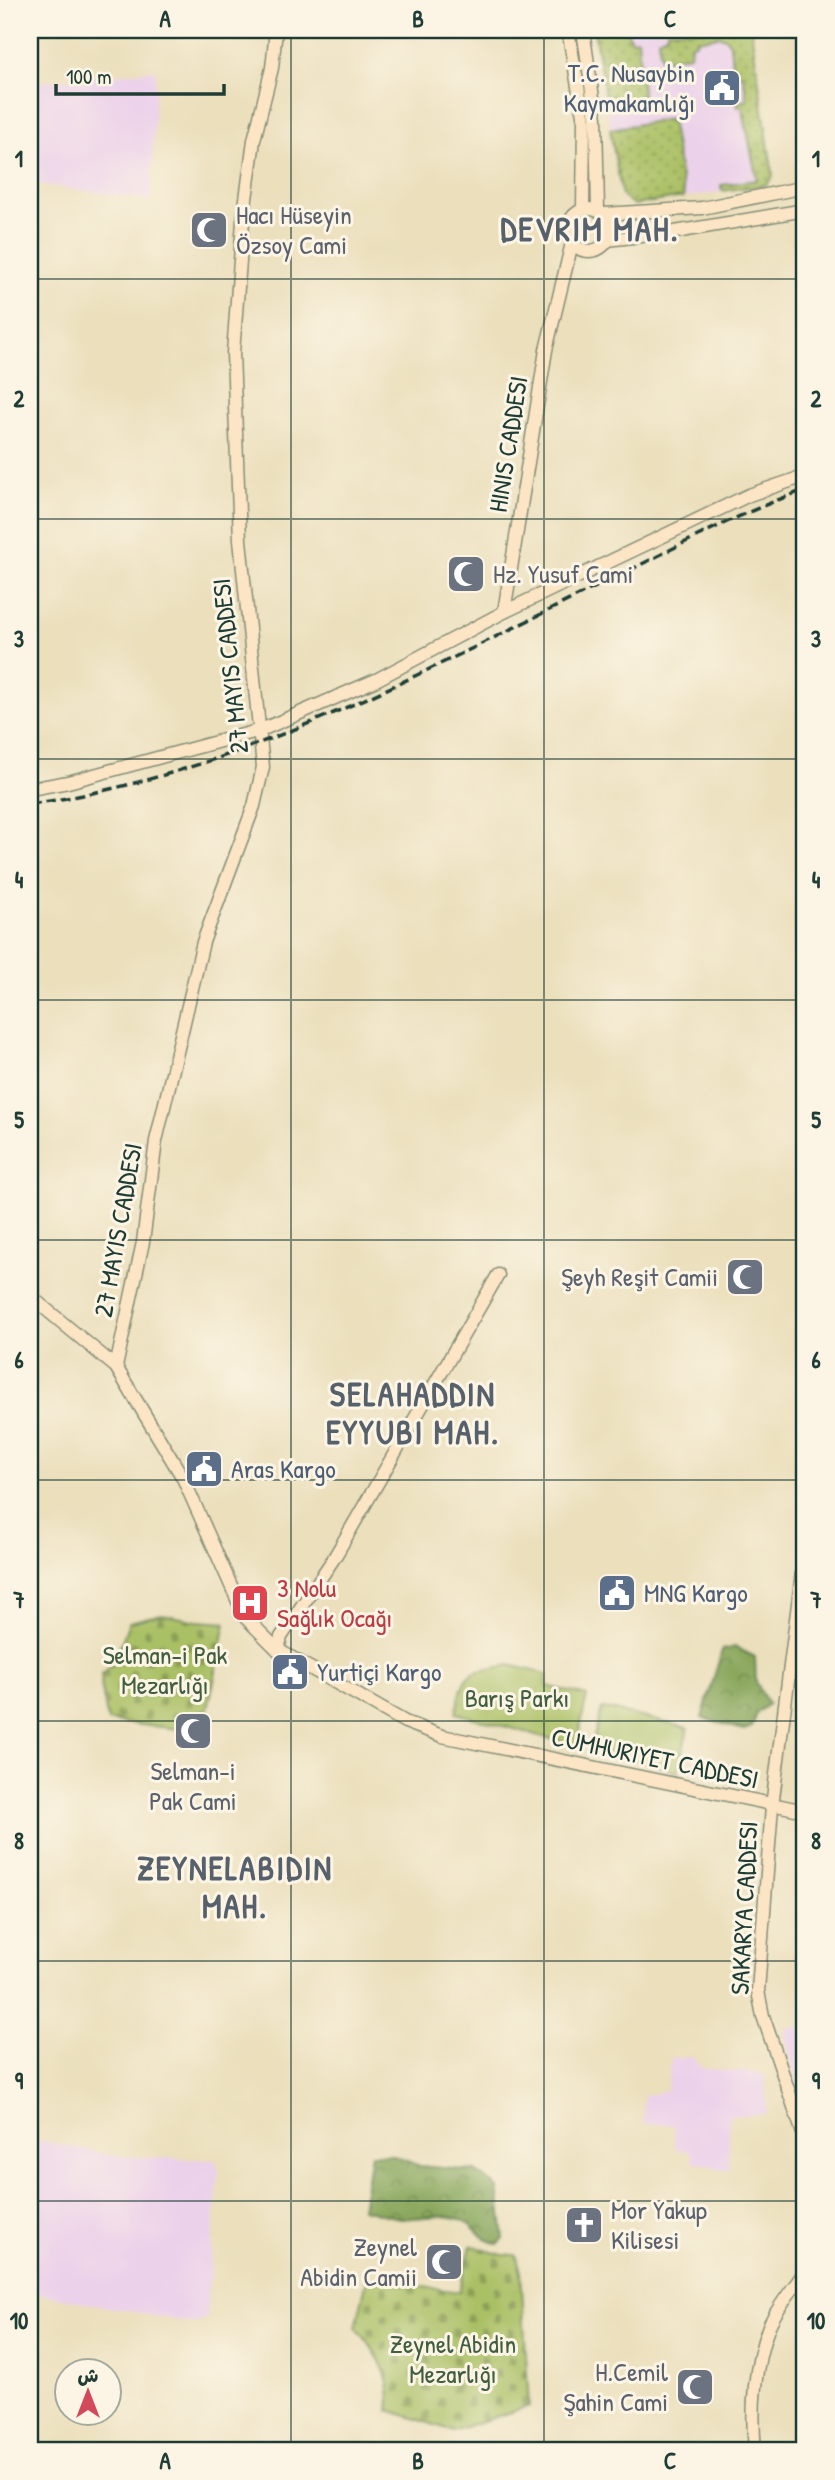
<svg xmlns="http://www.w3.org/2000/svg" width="835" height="2480" viewBox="0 0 835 2480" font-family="'Patrick Hand','Playpen Sans Arabic',sans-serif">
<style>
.built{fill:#ecd1ea}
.grass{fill:url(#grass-dots);stroke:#647e4c;stroke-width:2}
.forest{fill:url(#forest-crowns);stroke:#537247;stroke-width:2}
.cemetery{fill:url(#cemetery-stones);stroke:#647e4c;stroke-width:2}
.green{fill:#aac065;stroke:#647e4c;stroke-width:2}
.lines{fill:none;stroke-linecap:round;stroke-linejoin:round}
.secondary-casing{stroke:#858e78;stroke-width:15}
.secondary{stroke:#fce5c4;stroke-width:12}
.rail{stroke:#1f3d34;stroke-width:3.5;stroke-dasharray:10 5;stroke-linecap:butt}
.grid{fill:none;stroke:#1f3d34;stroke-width:2;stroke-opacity:0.55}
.labels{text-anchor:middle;stroke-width:6;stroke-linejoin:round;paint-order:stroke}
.service-label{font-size:26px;fill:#4e5e75;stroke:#fcf5e5;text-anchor:start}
.worship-label{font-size:26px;fill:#5b616d;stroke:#fcf5e5;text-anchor:start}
.street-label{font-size:26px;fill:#1f3d34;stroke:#fcf5e5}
.health-label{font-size:26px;fill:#be3a42;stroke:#fcf5e5;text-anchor:start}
.park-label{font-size:26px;fill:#425e40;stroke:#fcf5e5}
.district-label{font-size:33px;font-weight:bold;letter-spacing:2px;fill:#57616b;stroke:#fcf5e5}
.neatline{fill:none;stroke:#1f3d34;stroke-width:2.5}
.grid-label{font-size:23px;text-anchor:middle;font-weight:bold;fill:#1f3d34}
</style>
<defs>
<pattern id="grass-dots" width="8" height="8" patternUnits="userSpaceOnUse" patternTransform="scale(1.75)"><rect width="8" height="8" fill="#aac065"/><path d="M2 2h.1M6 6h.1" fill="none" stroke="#8a9d54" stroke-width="1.8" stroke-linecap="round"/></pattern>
<pattern id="forest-crowns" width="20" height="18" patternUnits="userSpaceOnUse" patternTransform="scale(1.75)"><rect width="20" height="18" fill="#87a65a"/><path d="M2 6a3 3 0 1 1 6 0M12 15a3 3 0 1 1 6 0" fill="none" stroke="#6e884b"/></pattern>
<pattern id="cemetery-stones" width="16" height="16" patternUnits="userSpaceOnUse" patternTransform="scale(1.75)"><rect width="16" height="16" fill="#aac065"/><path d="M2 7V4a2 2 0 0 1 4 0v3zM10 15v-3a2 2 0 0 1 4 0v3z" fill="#8a9d54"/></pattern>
</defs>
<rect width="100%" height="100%" fill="#fcf5e5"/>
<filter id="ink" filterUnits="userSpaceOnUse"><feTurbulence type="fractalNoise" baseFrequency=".0143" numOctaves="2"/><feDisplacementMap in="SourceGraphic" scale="14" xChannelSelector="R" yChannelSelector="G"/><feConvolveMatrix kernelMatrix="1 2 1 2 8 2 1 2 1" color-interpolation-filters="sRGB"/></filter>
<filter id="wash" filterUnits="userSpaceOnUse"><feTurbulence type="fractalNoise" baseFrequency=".00686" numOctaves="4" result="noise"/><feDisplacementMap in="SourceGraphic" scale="28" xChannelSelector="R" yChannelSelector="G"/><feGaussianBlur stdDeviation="1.57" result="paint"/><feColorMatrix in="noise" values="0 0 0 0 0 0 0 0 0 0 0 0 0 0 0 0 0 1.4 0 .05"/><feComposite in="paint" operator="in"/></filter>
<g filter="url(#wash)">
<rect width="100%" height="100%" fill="#ebdfbc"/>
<g class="built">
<path d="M594,30H751L773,176L766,185L634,205L622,196Z"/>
<path d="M156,70L151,200L30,183V83Z"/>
<path d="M788,2026L805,2029V2112L784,2034Z"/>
<path d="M692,2057L701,2068L764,2074L767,2114L729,2116V2171L692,2161V2152L675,2149L674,2125L643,2123L644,2096L667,2091L671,2058Z"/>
<path d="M30,2138L112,2156L215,2160L219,2171L206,2318L196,2324L30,2292Z"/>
</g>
<g class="grass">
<path d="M594,30H627L631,40L638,39L643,101L607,107Z"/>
<path d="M667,30H751L773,176L766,185L722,191L721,185L757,180L742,106L738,107L737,102L747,100L743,75L733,76L730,44L726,38L719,36L696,40V43L691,44L690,55L661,60L658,39L667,34Z"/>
<path d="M671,119L684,197L634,205L622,196L610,129Z"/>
</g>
<g class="forest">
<path d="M735,1647L755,1657L756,1682L768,1704L757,1713L752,1727L744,1730L702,1718L722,1650Z"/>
<path d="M371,2154L391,2155L420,2166L475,2171L498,2188L504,2238L498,2244C477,2237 480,2230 466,2222C448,2212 425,2218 406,2218C391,2218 377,2212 362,2209Z"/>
</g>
<g class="cemetery">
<path d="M161,1614L197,1621L226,1623L208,1709L183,1719L179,1729L108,1721L101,1687L102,1674L114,1663L129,1622Z"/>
<path d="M471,2246L503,2255H516L521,2271L529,2406L453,2431L389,2410C394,2377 376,2351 356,2327L367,2279L459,2292Z"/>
</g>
<g class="green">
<path d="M509,1665L547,1674V1686L587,1696L576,1746L456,1713C466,1668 464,1674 509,1665Z"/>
<path d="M602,1708L688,1728L678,1772L591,1748Z"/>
</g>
</g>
<g filter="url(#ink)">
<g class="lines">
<defs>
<g id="secondary">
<path d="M568,30L584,121L583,209"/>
<path d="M583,30L596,118L598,210"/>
<circle cx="589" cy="230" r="21"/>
<path d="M604,214L702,208L805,187"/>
<path d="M607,240L675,232L805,210"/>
<path d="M504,612L546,350L572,243"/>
<path d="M30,789L68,782L261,730L376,680L504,612L749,495L805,476"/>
<path d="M30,1296L116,1367L183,1478L245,1617L278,1650L405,1722L442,1736L805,1811"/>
<path d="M116,1367L143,1242L156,1141L203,942L254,806L263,767L240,540L233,353L243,221L254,140L272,68L276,30"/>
<path d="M805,1549L772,1806L758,1991L763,2016L805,2139"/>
<path d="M278,1650L281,1637L334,1558L498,1275"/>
<path d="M755,2450C751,2410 754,2364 769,2326C777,2307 794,2288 805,2271"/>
</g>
</defs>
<use href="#secondary" class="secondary-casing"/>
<use href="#secondary" class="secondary"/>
<path class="rail" d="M30,804C238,775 426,670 612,579C675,548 738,513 805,490"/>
</g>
</g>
<path class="grid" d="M291,30V2450M544,30V2450M30,279H805M30,519H805M30,759H805M30,1000H805M30,1240H805M30,1480H805M30,1721H805M30,1961H805M30,2201H805"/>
<defs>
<symbol id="civic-square" viewBox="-11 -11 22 22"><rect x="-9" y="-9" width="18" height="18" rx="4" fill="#5c6f8a" stroke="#fcf5e5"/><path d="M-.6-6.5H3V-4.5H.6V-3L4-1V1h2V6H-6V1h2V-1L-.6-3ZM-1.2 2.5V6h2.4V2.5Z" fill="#fff"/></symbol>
<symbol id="mosque-square" viewBox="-11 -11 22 22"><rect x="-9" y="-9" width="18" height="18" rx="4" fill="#6b7280" stroke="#fcf5e5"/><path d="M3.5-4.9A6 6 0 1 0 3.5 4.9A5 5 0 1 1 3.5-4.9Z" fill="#fff"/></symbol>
<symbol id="hospital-square" viewBox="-11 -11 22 22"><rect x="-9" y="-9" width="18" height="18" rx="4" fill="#e0444e" stroke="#fcf5e5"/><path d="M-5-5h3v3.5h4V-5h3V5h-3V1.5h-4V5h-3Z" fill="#fff"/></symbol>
<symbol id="church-square" viewBox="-11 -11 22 22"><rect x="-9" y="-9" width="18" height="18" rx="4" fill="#6b7280" stroke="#fcf5e5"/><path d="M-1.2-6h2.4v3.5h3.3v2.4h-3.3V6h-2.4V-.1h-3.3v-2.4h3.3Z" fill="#fff"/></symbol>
</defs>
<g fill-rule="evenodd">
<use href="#civic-square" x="700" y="66" width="44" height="44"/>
<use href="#mosque-square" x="187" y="208" width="44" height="44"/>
<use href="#mosque-square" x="444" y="552" width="44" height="44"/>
<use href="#mosque-square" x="723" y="1255" width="44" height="44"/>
<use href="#civic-square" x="182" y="1447" width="44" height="44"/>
<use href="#civic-square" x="595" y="1571" width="44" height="44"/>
<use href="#hospital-square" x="228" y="1581" width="44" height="44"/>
<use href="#civic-square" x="268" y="1650" width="44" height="44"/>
<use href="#mosque-square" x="171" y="1709" width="44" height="44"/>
<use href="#church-square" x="562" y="2203" width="44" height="44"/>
<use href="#mosque-square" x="422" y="2240" width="44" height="44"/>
<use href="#mosque-square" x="673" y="2365" width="44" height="44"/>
</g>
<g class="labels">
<g class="service-label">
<text x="695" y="82" text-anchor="end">T.C. Nusaybin<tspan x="695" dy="30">Kaymakamlığı</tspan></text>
<text x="231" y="1478">Aras Kargo</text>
<text x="644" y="1602">MNG Kargo</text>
<text x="317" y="1681">Yurtiçi Kargo</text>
</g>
<g class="worship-label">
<text x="236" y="224">Hacı Hüseyin<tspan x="236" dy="30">Özsoy Cami</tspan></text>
<text x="493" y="583">Hz. Yusuf Cami</text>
<text x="718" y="1286" text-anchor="end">Şeyh Reşit Camii</text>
<text x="193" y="1780" text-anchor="middle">Selman-i<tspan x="193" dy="30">Pak Cami</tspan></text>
<text x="611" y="2219">Mor Yakup<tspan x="611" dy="30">Kilisesi</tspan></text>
<text x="417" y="2256" text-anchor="end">Zeynel<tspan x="417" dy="30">Abidin Camii</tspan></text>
<text x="668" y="2381" text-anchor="end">H.Cemil<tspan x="668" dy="30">Şahin Cami</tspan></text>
</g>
<g class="street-label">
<text transform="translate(508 444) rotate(-81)" y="9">HINIS CADDESI</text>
<text transform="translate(230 666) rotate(-96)" y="9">27 MAYIS CADDESI</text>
<text transform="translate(118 1230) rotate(-80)" y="9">27 MAYIS CADDESI</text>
<text transform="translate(655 1758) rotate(12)" y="9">CUMHURIYET CADDESI</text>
<text transform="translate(744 1908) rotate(-87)" y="9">SAKARYA CADDESI</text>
</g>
<g class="health-label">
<text x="277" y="1597">3 Nolu<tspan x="277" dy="30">Sağlık Ocağı</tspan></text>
</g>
<g class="park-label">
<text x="165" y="1664">Selman-i Pak<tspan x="165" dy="30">Mezarlığı</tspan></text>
<text x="517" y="1707">Barış Parkı</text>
<text x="453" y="2353">Zeynel Abidin<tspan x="453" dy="30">Mezarlığı</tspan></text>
</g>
<g class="district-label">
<text x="590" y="241">DEVRIM MAH.</text>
<text x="413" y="1406">SELAHADDIN<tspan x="413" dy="38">EYYUBI MAH.</tspan></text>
<text x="235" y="1880">ZEYNELABIDIN<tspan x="235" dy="38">MAH.</tspan></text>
</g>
</g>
<rect width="835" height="2480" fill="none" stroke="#fcf5e5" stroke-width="77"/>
<g transform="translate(88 2392)"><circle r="33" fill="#fcf5e5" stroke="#a4ab9e" stroke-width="2"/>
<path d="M0-5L12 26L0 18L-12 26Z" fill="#d1495b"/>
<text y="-10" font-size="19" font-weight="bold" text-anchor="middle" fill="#1f3d34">ش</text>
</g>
<path d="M56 84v10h168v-10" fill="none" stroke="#1f3d34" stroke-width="3.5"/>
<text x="66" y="84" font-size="21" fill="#1f3d34" stroke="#fcf5e5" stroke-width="5" paint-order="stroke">100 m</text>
<rect x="38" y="38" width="758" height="2404" class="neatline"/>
<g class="grid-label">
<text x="165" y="27">A</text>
<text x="418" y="27">B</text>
<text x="670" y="27">C</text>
<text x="19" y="167">1</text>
<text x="816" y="167">1</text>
<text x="19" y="407">2</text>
<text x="816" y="407">2</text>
<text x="19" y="647">3</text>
<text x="816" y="647">3</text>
<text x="19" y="888">4</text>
<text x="816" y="888">4</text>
<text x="19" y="1128">5</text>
<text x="816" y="1128">5</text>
<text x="19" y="1368">6</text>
<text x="816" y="1368">6</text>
<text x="19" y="1608">7</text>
<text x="816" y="1608">7</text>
<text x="19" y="1849">8</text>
<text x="816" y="1849">8</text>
<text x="19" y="2089">9</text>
<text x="816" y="2089">9</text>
<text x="19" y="2329">10</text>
<text x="816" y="2329">10</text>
<text x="165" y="2469">A</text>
<text x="418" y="2469">B</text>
<text x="670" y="2469">C</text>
</g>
</svg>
